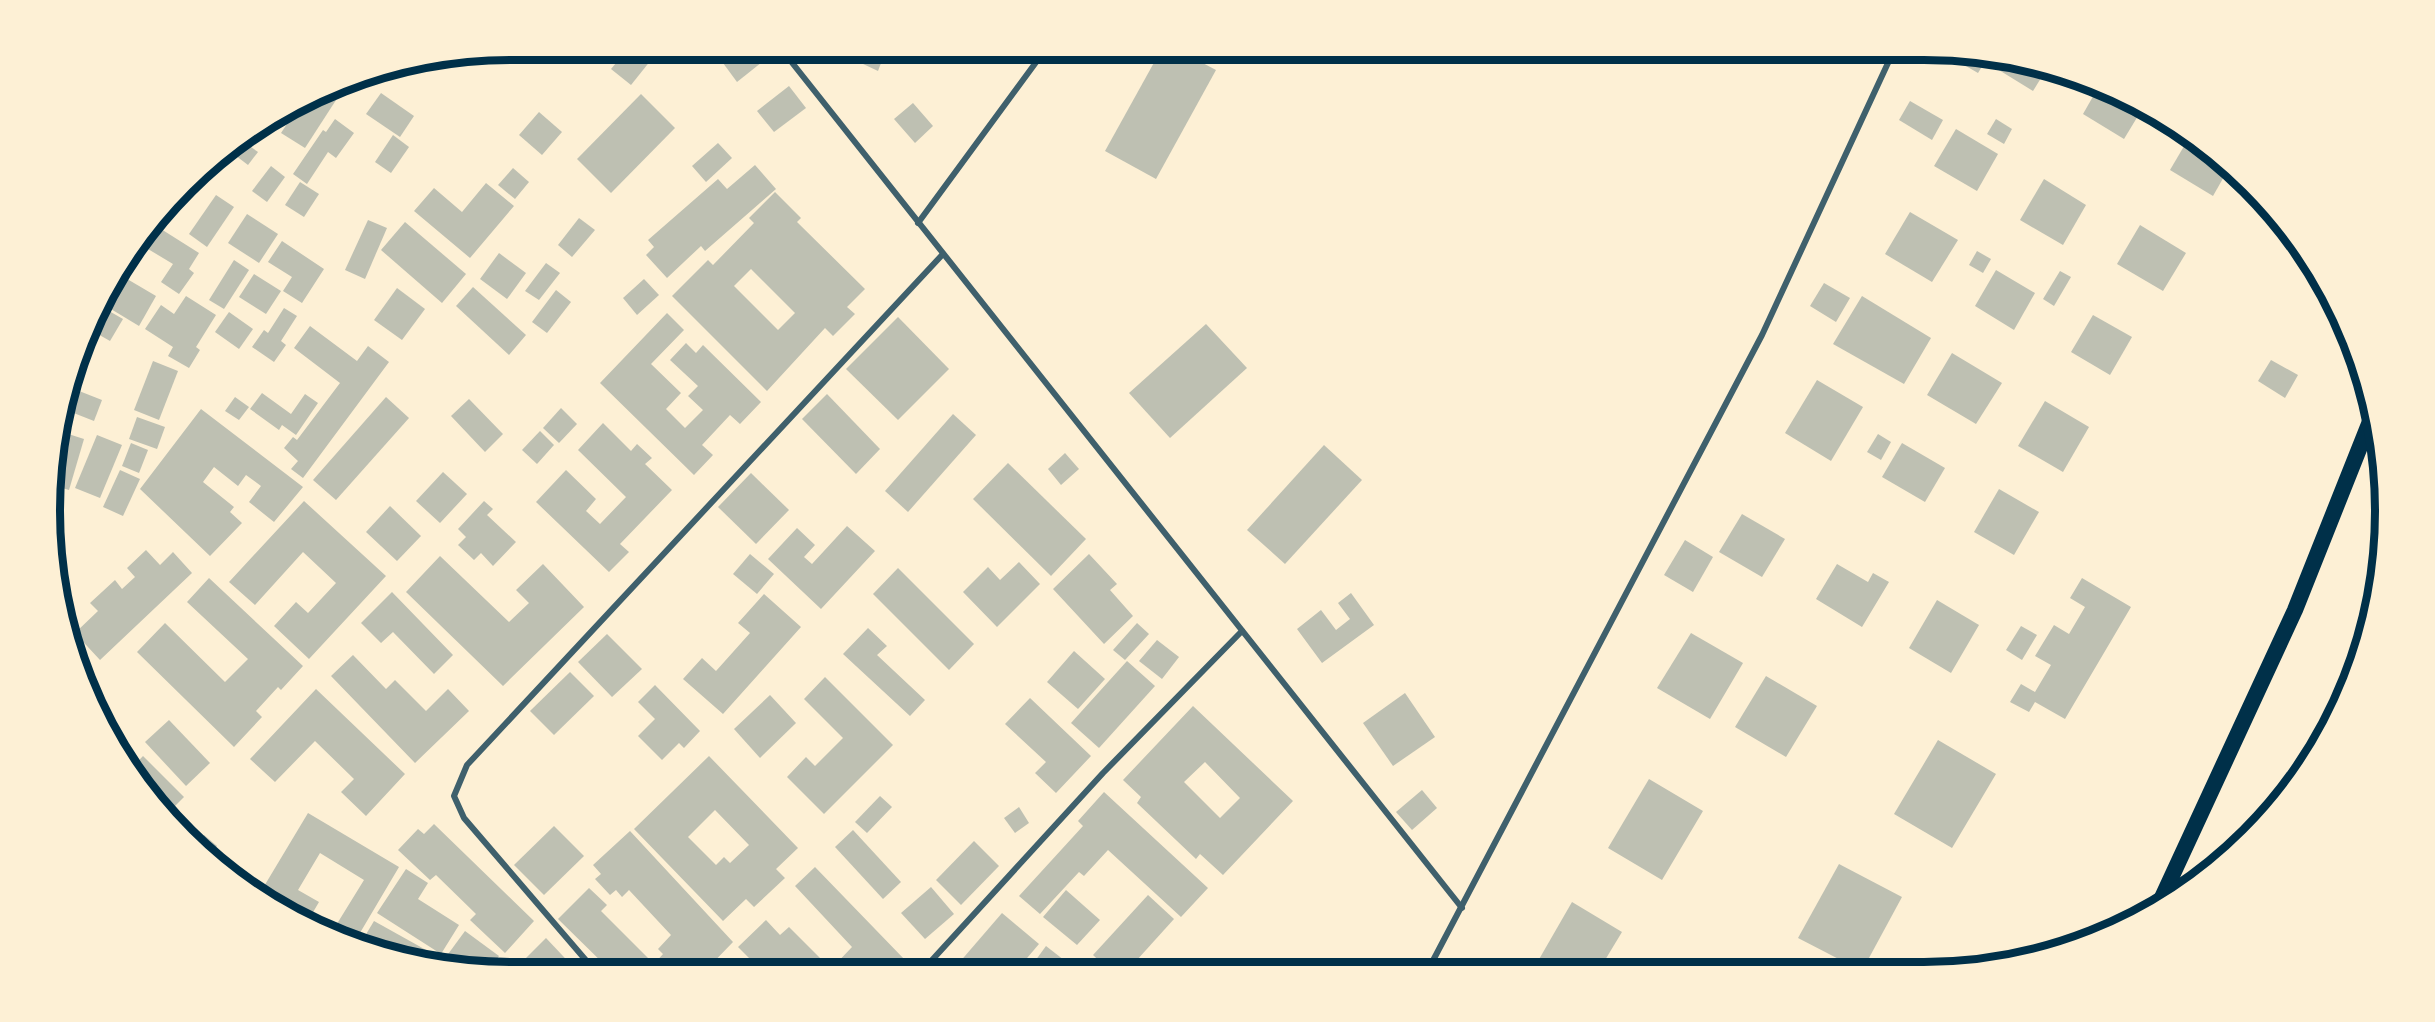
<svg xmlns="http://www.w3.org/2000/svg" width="2435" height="1022" viewBox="0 0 2435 1022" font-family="Poppins,sans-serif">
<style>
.building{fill:#bec0b2;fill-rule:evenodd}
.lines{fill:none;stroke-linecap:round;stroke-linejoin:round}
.minor{stroke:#3f606c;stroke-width:6}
.trunk{stroke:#003049;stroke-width:16}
.rim{fill:none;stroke:#003049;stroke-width:8}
</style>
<rect width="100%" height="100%" fill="#fdf0d5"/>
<g class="building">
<path d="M627,50H638L651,60L631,85L611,69Z"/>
<path d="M740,50H761L767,58L737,82L723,63Z"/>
<path d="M866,50H886L878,71L861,63Z"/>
<path d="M1161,50H1178L1216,70L1156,179L1105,151Z"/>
<path d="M1954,54L1975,58L1986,60L1978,73L1952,58Z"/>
<path d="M1998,62L2014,64L2046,70L2033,91L1994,67Z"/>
<path d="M349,80L305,148L281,133L302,101Z"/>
<path d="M789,86L806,108L774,132L757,111Z"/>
<path d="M2099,86L2144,106L2124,139L2083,114Z"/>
<path d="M381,93L414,116L400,137L366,114Z"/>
<path d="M641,94L675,128L611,193L577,159Z"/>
<path d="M1910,101L1943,120L1932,140L1899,120Z"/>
<path d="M913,103L933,126L915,143L894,119Z"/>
<path d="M539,112L562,132L542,155L519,135Z"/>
<path d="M335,119L354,133L336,158L328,152L307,184L293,174L323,130L326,132Z"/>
<path d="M1996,119L2012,129L2004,144L1987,134Z"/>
<path d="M1956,129L1998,154L1977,191L1934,166Z"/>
<path d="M393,135L409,147L391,173L375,162Z"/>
<path d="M2190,136L2230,166L2213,196L2170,170Z"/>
<path d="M241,140L258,152L248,165L227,149Z"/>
<path d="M718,143L732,158L706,182L692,166Z"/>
<path d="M755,165L776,189L705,251L701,246L667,278L646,255L654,247L648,240L718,179L727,189Z"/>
<path d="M271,166L285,177L267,202L252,191Z"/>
<path d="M513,168L529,182L515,199L498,185Z"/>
<path d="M2044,179L2086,205L2063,245L2020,220Z"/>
<path d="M300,182L319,194L304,217L285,205Z"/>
<path d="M486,183L514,206L470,258L414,211L434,188L462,212Z"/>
<path d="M775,192L801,218L797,222L865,289L847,307L855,314L833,336L825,328L767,391L672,296L708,260L713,265L754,223L749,218ZM751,269L795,313L778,330L734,286Z"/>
<path d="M216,195L234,207L207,247L189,234Z"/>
<path d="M1910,212L1958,240L1932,282L1885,254Z"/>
<path d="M247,214L278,234L259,263L228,243Z"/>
<path d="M579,218L595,230L572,257L558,245Z"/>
<path d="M368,220L387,228L365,279L345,270Z"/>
<path d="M405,222L466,274L442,303L381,250Z"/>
<path d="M2140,225L2186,253L2163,291L2117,264Z"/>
<path d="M161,229L199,253L189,269L194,273L179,294L161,282L173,264L148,249Z"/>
<path d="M282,241L324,269L302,303L283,291L292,277L268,262Z"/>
<path d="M1977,251L1991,259L1983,273L1969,265Z"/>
<path d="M499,253L526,273L507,299L480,279Z"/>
<path d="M234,260L249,270L224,309L209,300Z"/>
<path d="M546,263L560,273L539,300L525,291Z"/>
<path d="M1996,270L2035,293L2014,330L1975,306Z"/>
<path d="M2060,271L2071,277L2054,306L2043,299Z"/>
<path d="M117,273L156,296L139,326L101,303L111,281Z"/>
<path d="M254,274L281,291L266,314L239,297Z"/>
<path d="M644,279L659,295L637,315L623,298Z"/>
<path d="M1824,283L1850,298L1836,322L1810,306Z"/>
<path d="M473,287L526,335L509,355L456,306Z"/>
<path d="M397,288L425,309L402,340L374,320Z"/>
<path d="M556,290L571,302L547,333L532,322Z"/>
<path d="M186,296L216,315L196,347L200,350L189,368L168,356L173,347L145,329L161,305L174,314Z"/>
<path d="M1862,296L1931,338L1904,384L1833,344Z"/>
<path d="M102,307L123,319L110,341L89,329Z"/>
<path d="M284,308L297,316L281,341L286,345L274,362L252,347L264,330L268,333Z"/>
<path d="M229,312L253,329L239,349L215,332Z"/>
<path d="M667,313L684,330L651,364L681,393L666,409L685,428L703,410L688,396L698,386L670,360L686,343L696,353L703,345L761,402L740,424L730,415L702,445L713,455L694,475L600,383Z"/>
<path d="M2093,315L2132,337L2110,375L2071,352Z"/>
<path d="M898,317L949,369L898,420L846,369Z"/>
<path d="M1206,324L1247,368L1170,438L1129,393Z"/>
<path d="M310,326L357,361L368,346L389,362L303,478L291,469L298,461L284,448L293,437L297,440L340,383L294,348Z"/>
<path d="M1952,353L2002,383L1976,424L1927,395Z"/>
<path d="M2271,360L2298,375L2285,398L2258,381Z"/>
<path d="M153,361L178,371L159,420L134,410Z"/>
<path d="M1817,380L1863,407L1831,461L1785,433Z"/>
<path d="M74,389L102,400L94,421L66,410Z"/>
<path d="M262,393L291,414L305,394L318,403L296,435L282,425L279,430L250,409Z"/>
<path d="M827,394L880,449L856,474L802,419Z"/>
<path d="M235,397L249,407L239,420L225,411Z"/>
<path d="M386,397L409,418L336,500L313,480Z"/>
<path d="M469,399L503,434L485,452L451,416Z"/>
<path d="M2045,401L2089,427L2063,472L2018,446Z"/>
<path d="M561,408L577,424L559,443L543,428Z"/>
<path d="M201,409L303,487L274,522L249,502L261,486L246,475L238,486L214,467L203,482L234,507L230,512L242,523L210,556L140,489Z"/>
<path d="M953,414L976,435L908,512L885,491Z"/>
<path d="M137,417L165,427L157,449L129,439Z"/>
<path d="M603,423L631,451L637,444L652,458L645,464L672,490L620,544L629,552L609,572L536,502L566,470L596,499L586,511L600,524L626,497L578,450Z"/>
<path d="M59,431L84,439L69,490L55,486L53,450Z"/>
<path d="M540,431L554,445L537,464L522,450Z"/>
<path d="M1878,434L1891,442L1881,460L1867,452Z"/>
<path d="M97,435L122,445L100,498L75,488Z"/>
<path d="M131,443L148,450L139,473L122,466Z"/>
<path d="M1902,443L1945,468L1925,502L1882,477Z"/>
<path d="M1324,445L1362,480L1285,564L1247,530Z"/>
<path d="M1065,453L1079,469L1061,485L1048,469Z"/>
<path d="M1008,463L1086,539L1051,576L973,499Z"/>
<path d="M120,470L140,479L123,516L103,507Z"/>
<path d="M443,472L467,494L440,523L416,501Z"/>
<path d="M751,473L789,510L756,544L718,507Z"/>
<path d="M1999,489L2039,512L2014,555L1974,532Z"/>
<path d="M304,501L386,576L309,659L274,626L296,602L308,613L336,583L303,552L255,605L229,582Z"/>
<path d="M484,501L493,509L487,515L516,542L493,566L481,553L474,560L458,545L466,537L458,529Z"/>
<path d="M390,506L421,536L397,561L366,532Z"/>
<path d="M1742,514L1785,539L1762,577L1719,552Z"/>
<path d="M847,526L875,551L821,609L768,559L797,528L815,545L804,557L812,564Z"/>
<path d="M1685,540L1713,557L1693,592L1664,575Z"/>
<path d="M146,550L160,565L173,552L192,573L100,660L75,633L98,611L90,603L115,580L122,589L135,577L127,568Z"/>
<path d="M750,554L774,574L757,594L733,574Z"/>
<path d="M1089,554L1117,584L1110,590L1133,616L1104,644L1053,589Z"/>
<path d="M440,556L509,622L529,603L516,590L543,564L584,607L503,686L406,592Z"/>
<path d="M1019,562L1040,584L997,627L963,592L988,567L1000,580Z"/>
<path d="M1837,564L1868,582L1873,573L1889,582L1862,627L1816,599Z"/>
<path d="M898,568L974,644L949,670L873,594Z"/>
<path d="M209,578L303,666L281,690L278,687L256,711L262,717L234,747L137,652L165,623L225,682L248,659L187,602Z"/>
<path d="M2082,578L2131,607L2065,719L2035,702L2029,712L2010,702L2021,684L2035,692L2051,665L2035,656L2054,625L2069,634L2085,607L2070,598Z"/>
<path d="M392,592L453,655L434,674L393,632L381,643L361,623Z"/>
<path d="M1351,593L1374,625L1322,663L1297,629L1321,610L1336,630L1350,619L1338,603Z"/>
<path d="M764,594L801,627L723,714L683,679L702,658L716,671L750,633L738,623Z"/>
<path d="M1937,600L1979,625L1951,673L1909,648Z"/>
<path d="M1137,623L1149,634L1125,660L1113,650Z"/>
<path d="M2021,626L2037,635L2022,660L2006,650Z"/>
<path d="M868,628L887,646L877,655L925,700L910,716L843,654Z"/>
<path d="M1691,633L1743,663L1710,719L1657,688Z"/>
<path d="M607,634L642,669L612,697L578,662Z"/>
<path d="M1157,640L1179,657L1162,679L1139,661Z"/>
<path d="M1074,651L1105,679L1078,709L1047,682Z"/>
<path d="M353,655L386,689L395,680L426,711L448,689L469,711L415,763L331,676Z"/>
<path d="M1127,661L1155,686L1099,748L1071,723Z"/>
<path d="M570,672L594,696L554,735L530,711Z"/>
<path d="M1766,676L1817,706L1786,757L1735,727Z"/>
<path d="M825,677L893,745L824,814L787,777L806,757L815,766L843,738L804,699Z"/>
<path d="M655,685L700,731L684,748L679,743L662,760L638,736L655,719L638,702Z"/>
<path d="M316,689L405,774L366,816L341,792L354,779L315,741L275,782L250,759Z"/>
<path d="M1405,693L1435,737L1393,766L1363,723Z"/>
<path d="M770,695L796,723L760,758L734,729Z"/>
<path d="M1030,698L1091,756L1056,793L1035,773L1046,762L1005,724Z"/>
<path d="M1193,706L1293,801L1223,875L1200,854L1196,859L1137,803L1141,797L1123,780ZM1205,762L1240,798L1220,818L1184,782Z"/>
<path d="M169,720L210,763L186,786L145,742Z"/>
<path d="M1938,740L1996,774L1952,848L1894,814Z"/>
<path d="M143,756L184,797L169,812L130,770Z"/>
<path d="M709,756L798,848L776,869L785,878L754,907L746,899L723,921L634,829ZM715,810L749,845L730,863L724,857L716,865L688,837Z"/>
<path d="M1649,779L1703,811L1662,880L1608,848Z"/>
<path d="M1422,790L1437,808L1412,830L1396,812Z"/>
<path d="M1104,792L1208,888L1181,917L1108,850L1084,876L1079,872L1040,914L1019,896L1083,826L1078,821Z"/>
<path d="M880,796L892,807L867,833L855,822Z"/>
<path d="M1019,807L1029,823L1015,833L1004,818Z"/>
<path d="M308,813L399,867L354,943L321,926L324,920L335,927L364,880L320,853L298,890L319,902L309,919L260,893Z"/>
<path d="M434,824L534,921L505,953L470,920L476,914L436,875L430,880L398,850L418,829L424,834Z"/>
<path d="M554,826L584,856L544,895L514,865Z"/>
<path d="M853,830L901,882L883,899L835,847Z"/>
<path d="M630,831L733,942L704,972H612L558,919L589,888L607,905L601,911L654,964L663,954L658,949L671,935L629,890L622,897L616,890L610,895L595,879L601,874L593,865Z"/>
<path d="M204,835L217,846L210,855L197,842Z"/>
<path d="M974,841L999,866L961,905L936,880Z"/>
<path d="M1839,864L1902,897L1863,969H1858L1798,938Z"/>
<path d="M815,867L905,960L894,971L763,972L738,947L766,920L780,935L789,927L831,969L852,947L795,886Z"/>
<path d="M406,869L428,883L418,899L459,925L441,954L377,913Z"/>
<path d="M931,887L954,914L925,939L901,913Z"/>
<path d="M1066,890L1100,920L1077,945L1043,917Z"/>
<path d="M1148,895L1174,919L1127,971H1110L1093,955Z"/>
<path d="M1572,902L1622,932L1599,970H1537L1534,968Z"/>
<path d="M1002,913L1039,944L1016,971H952Z"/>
<path d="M374,921L435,955L432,959L359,946Z"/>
<path d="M465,931L499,956L490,969L443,961Z"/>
<path d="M546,938L578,972H512Z"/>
<path d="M1046,946L1078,971H1033L1030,968Z"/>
<path d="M1639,958L1650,965L1648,969H1633Z"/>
</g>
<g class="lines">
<g class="minor">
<path d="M782,50L1462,908"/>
<path d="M918,223L1045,50"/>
<path d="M1428,970L1762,335L1894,50"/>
<path d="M922,971L1103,773L1242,631"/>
<path d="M596,972L464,818L454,796L467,765L943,254"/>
</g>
<path class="trunk" d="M2159,904L2295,610L2373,414"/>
</g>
<path d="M0 0H2435V1022H0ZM511 60H1924A451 451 0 0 1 2375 511V511A451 451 0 0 1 1924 962H511A451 451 0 0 1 60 511V511A451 451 0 0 1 511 60Z" fill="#fdf0d5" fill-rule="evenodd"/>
<path class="rim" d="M511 60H1924A451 451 0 0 1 2375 511V511A451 451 0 0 1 1924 962H511A451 451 0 0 1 60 511V511A451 451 0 0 1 511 60Z"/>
</svg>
